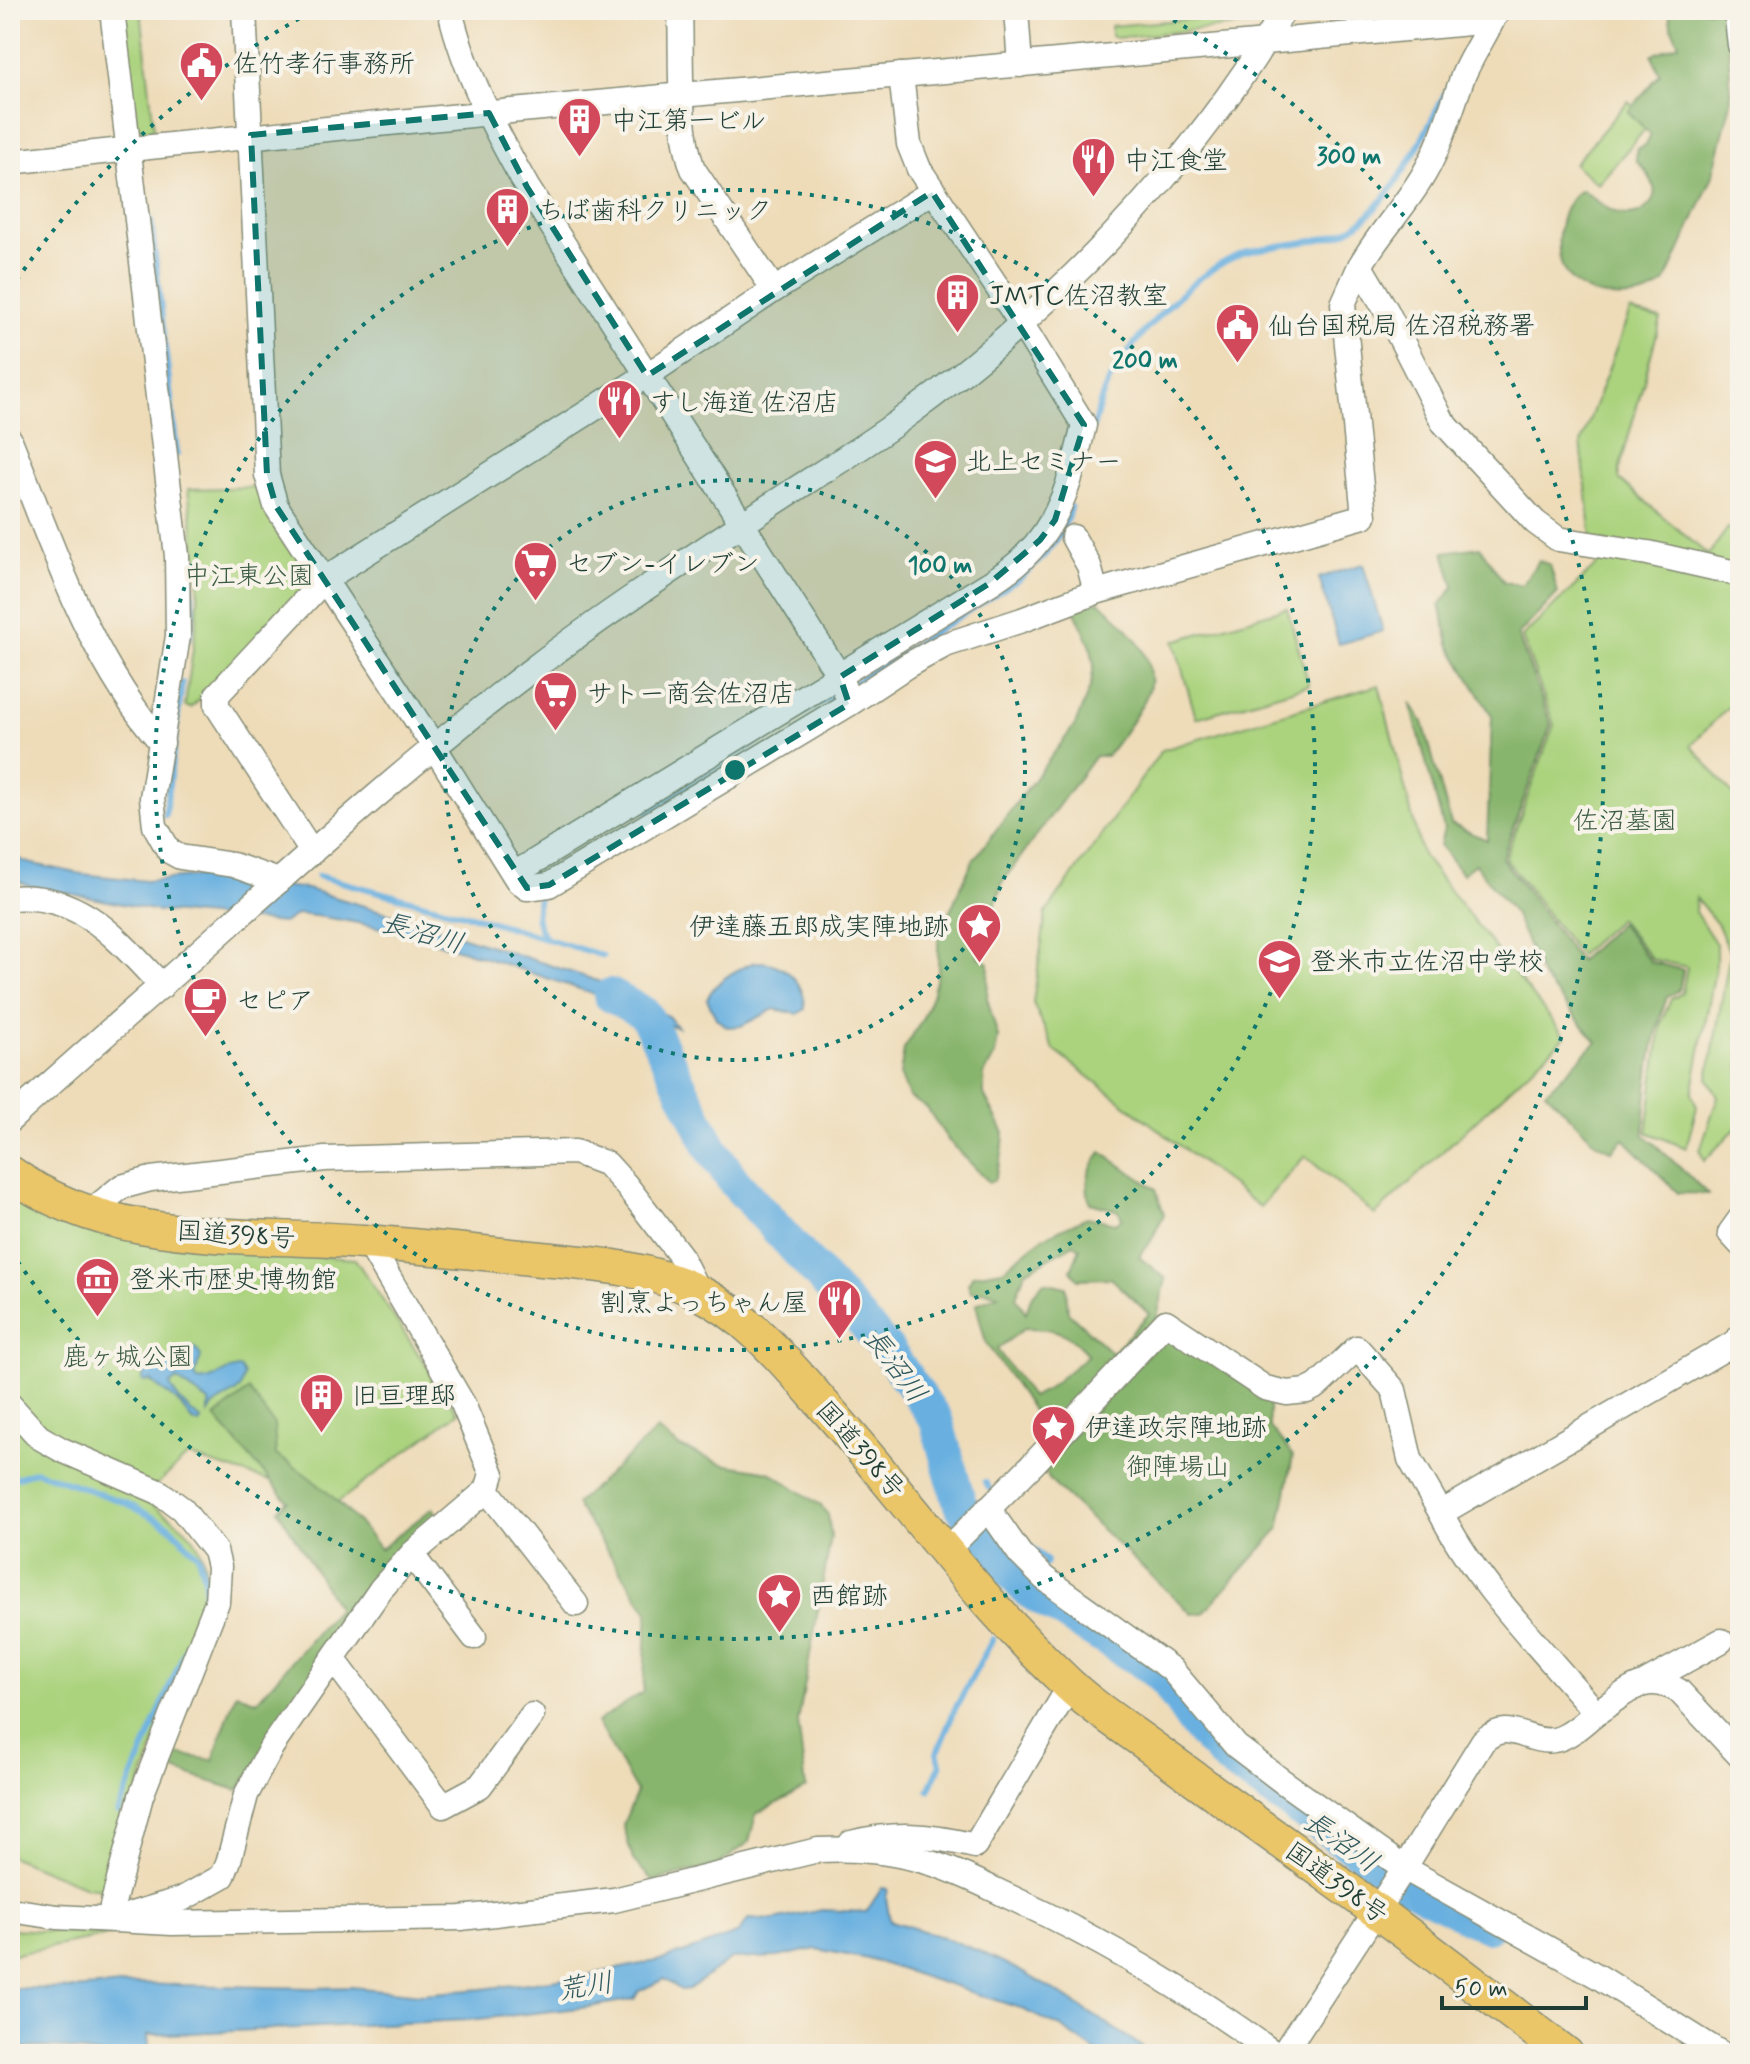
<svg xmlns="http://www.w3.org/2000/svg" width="1750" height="2064" viewBox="0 0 1750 2064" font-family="Mynerve,'Klee One',sans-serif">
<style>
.green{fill:#abd37e;stroke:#658859;stroke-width:2}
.forest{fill:#88b56d;stroke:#547950;stroke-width:2;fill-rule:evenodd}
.water{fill:#69b0e0;stroke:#44768a;stroke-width:2}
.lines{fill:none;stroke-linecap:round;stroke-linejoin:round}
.stream{stroke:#69b0e0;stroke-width:6}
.river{stroke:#69b0e0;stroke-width:34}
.minor-casing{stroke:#868c76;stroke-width:27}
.highway-casing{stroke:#868c76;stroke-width:37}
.minor{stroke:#fff;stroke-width:24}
.highway{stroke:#ebc669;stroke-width:34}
.marked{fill:#0f766e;fill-opacity:0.2;stroke:#0f766e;stroke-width:6;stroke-dasharray:16 10;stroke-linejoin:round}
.ring{fill:none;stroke:#0f766e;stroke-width:4;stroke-dasharray:4 8}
.labels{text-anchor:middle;stroke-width:8;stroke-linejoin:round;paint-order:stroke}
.poi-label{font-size:26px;fill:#1f3d34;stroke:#f7f3e8;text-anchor:start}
.park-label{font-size:26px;fill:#3b5b43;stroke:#f7f3e8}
.street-label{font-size:26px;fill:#1f3d34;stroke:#f7f3e8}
.water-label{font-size:28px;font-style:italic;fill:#325a5f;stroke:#f7f3e8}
.centre{fill:#0f766e;stroke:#f7f3e8;stroke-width:4}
.ring-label{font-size:24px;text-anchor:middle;font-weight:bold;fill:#0f766e;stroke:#f7f3e8;stroke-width:8;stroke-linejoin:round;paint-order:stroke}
</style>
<rect width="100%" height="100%" fill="#f7f3e8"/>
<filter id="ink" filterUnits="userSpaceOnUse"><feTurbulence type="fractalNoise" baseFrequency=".0125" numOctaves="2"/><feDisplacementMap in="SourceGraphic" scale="16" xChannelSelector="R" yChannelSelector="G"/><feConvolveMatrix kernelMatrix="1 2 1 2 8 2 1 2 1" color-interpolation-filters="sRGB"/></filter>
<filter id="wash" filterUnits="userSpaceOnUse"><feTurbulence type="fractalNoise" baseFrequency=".006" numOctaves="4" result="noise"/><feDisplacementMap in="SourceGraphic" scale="32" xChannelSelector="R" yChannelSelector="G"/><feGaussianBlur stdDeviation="1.8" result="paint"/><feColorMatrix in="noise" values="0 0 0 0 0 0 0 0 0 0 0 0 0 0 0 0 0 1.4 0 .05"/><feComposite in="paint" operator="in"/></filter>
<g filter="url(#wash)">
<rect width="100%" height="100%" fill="#eedcb9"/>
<g class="green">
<path d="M124,10H141L154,130L145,131L136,125Z"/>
<path d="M1241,10H1263L1255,24L1116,38L1111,36V26L1238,15Z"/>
<path d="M1628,101L1652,121L1598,184L1574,164Z"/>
<path d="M1630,311L1661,319L1619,471V479L1708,555L1728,528L1740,533V568L1592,539L1581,443Z"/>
<path d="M262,487L312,577L264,636L191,708L185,706L197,620L199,577L188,489Z"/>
<path d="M1604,558L1672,569L1740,587V702H1733L1691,745L1740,803V1124L1704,1161L1700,1150L1718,1096L1708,1079L1730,953L1718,925L1696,898L1695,912L1716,944V965L1692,1094L1697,1107L1686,1148L1647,1132L1661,1024L1671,999L1682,993L1687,967L1652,959L1619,919L1579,955L1505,858L1554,725L1522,637Z"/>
<path d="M1287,608L1309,685L1196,718L1174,641Z"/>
<path d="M1379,685L1422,855L1565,1037L1375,1215L1305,1156L1260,1207L1054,1050L1033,1003L1046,913L1162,750Z"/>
<path d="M10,1190L299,1255L355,1259L458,1413L338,1502L188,1456L142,1498C184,1528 205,1532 208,1590L104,1889L86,1887L10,1856Z"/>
<path d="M10,1929L112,1935L10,1955Z"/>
</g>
<g class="forest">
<path d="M1669,10H1727L1731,102L1712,178L1665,283C1660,286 1654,291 1649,293C1624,302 1583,298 1567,275C1552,256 1557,202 1582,190C1594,198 1607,211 1621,214C1637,218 1658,206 1654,187C1652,176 1642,168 1636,160L1637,149L1646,145L1651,135L1628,112L1660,74L1652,55L1679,44L1671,26Z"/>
<path d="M1480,547L1504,582L1522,585L1539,560L1550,565L1558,593L1518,635L1551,725L1502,858L1579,961L1620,923L1651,962L1683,970L1679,990L1667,997C1651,1041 1646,1087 1644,1134L1708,1194L1678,1193L1624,1139L1612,1151L1595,1142L1546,1092L1597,1042L1542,977L1515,915L1475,864L1462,874L1440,845L1444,829L1410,702L1423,722L1451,824L1487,840L1492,716L1449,644L1440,605L1454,587L1444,552Z"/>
<path d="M1099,601C1122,622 1154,650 1150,685C1148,702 1118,741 1107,756H1095L1003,881L978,956L989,963L987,998L998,1037L995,1055L984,1074V1095L1004,1133L1002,1155L994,1180L989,1182L948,1140L927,1108L909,1097L900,1075L904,1049L922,1020L932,996L938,973V938L972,862L1075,725L1091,685L1094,664L1090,644L1073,607Z"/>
<path d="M1101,1152L1156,1189L1164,1214L1151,1241L1139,1257L1166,1279L1157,1317L1043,1439L1039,1420L986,1343L976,1304L998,1295L986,1291L971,1292L968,1284L973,1275L1003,1270L1044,1237L1087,1217L1115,1223L1122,1219L1119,1211L1090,1203C1084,1181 1088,1170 1101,1152ZM1074,1244L1080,1248L1071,1270L1078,1279L1111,1278L1149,1314L1112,1353L1068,1312L1066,1287L1044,1282L1031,1297L1026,1313L1016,1297L1025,1272ZM1025,1328C1056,1328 1067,1331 1088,1355L1046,1390L1031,1397L997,1349Z"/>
<path d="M1171,1337L1269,1399V1426L1293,1456L1279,1529L1203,1613L1192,1614L1049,1480L1044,1466L1163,1338Z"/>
<path d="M249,1390L274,1425L276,1455C317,1479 351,1511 380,1549L433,1508L439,1517L238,1790L158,1765L162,1752L213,1760L236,1693L257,1701L338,1608L278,1510L288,1501L215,1417Z"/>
<path d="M657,1430L680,1447L722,1464L770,1472L820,1505L828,1515L831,1537L798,1722L806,1788L756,1814L749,1842L718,1865L653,1881L633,1860L623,1824L637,1792L597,1722L643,1692L648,1612L576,1504Z"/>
</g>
<g class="water">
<path d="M1363,564L1383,631L1339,644L1319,578Z"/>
<path d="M10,855L28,863L82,874L146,881L202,876L307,889L418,922L610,985L668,1016L677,1027L636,1017L626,1008L600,996C501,964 402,924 297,914L283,923L158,911L27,885L10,877Z"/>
<path d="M755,962C783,961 805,981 805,1009L798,1014L774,1009L741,1026L727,1027L716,1018L707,999C715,981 737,969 755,962Z"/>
<path d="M189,1346L196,1349L201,1356L195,1374L197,1380C214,1383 223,1368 240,1368L244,1375L240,1389L213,1406L209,1413V1402L177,1380L170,1384C173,1396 192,1414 202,1420L199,1424C188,1420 188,1414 181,1406C173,1395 159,1390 151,1381L144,1382L142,1380L146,1370L172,1361Z"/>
<path d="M882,1888L888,1889L886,1898L890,1921C922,1930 953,1940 983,1953C1043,1979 1099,2020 1154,2054H1100L1061,2027L1017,2007L868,1959L816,1949L778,1957L731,1959L689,1989L681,1990L664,1979L639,1991L634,1999L589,2007L469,2020L148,2035L149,2047C125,2062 89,2053 62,2048C45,2046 27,2048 10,2048V1988L72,1989L135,1984L314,1988L352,1987L421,1994L482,1989L588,1975L665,1959L737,1934L749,1919L774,1920L822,1910L866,1912Z"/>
</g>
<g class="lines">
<g class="stream">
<path d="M151,220L177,454"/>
<path d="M1093,427C1098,412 1101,395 1109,381C1134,337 1195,270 1244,253C1275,243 1330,244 1355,226C1395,199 1425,134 1446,91"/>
<path d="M188,557L193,608L189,637"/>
<path d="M850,685L1019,579C1042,561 1063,536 1071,507"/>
<path d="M647,812L837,693"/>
<path d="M165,815L182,683"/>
<path d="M318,876L483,919L603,956"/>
<path d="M541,891C535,911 533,921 546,939"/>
<path d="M10,1480L36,1471L126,1503L169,1526L198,1555L205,1583L204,1606"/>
<path d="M985,1482L989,1488"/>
<path d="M1023,1540L1047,1561L1045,1565"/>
<path d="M929,1790L941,1764L937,1753L955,1709L993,1639"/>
<path d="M118,1812L187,1645"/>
</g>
<path class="river" d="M610,995L645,1014L711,1148L735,1183L887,1349L936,1420L960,1504L990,1551L1028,1591L1152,1668L1167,1683L1196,1726L1226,1758L1399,1881L1487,1926"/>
</g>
</g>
<g filter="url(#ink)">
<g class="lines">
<defs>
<g id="minor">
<path d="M112,10L177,556L178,636L152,798L155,826L169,851L180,857L233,865L279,881"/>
<path d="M244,10L267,475L276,506L433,745L518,881L527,888L549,885L849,704L908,665L945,645L1022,620L1096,592L1364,516L1343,304L1360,266"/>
<path d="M450,10C464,71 496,132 527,187L840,677L845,691"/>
<path d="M680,10C682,56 677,127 693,169L774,290"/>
<path d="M1016,10L1020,65"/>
<path d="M1736,10L1740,45"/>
<path d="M1492,21C1483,39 1471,57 1463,76C1451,109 1442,143 1424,174C1405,207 1378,234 1360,266L1386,310L1443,422L1535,522L1558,539L1648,553L1740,574"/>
<path d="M10,162C503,108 997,68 1490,21L1500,10"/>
<path d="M10,440C51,541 88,660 162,743"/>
<path d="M1073,537L1089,566L1096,592"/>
<path d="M312,852L217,706V695L325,579L658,368L774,290L932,192"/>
<path d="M514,874L990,583C1002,575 1015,567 1025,556C1061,521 1073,473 1084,425L1021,323L919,169L909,144L901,75"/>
<path d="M10,898C81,892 117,939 162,986"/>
<path d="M10,1120C81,1055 155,992 227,927C327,838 427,749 534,668C606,613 683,563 759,513C806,481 856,453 902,419C1053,310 1189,171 1284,10"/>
<path d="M88,1214L121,1187L151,1179L325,1159L575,1152L607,1164L626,1185L680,1255L699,1293"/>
<path d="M1740,1219L1730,1233L1740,1244"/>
<path d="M10,1405L39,1437L62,1450L159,1492L182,1509L215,1551L219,1567L217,1602L141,1796L109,1918"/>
<path d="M487,1490L576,1604"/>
<path d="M988,1508L1020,1554L1044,1578L1171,1669L1236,1746L1282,1781L1404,1868L1599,1977L1722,2054"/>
<path d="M946,1551L1034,1463L1166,1322L1265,1388L1287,1393L1307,1391L1317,1386L1357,1348L1394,1390L1410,1459L1441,1513"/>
<path d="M412,1555L474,1637"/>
<path d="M334,1660L443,1806L480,1786L532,1715"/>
<path d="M1647,1682L1721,1641"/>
<path d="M1596,1713C1625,1694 1645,1670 1679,1691L1740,1756"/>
<path d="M851,1843C895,1832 930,1835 975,1846L1062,1699"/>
<path d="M10,1910L57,1917L172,1923L461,1918L614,1900L818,1850C854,1848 892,1851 927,1862C956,1870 984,1885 1012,1898C1104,1941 1193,1994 1275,2054"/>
<path d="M132,1914L182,1899L223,1876L229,1860L246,1795L272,1746L381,1589L413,1553L487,1490L492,1474L463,1404L368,1242"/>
<path d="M1283,2054L1403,1870L1483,1741C1510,1717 1525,1744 1554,1740C1570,1737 1584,1722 1596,1713C1545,1652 1476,1584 1441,1513L1734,1343L1740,1337"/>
</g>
<path id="highway" d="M10,1173C112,1247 244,1233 363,1242C422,1246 482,1253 541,1259C595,1264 646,1267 696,1291C751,1318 787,1364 827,1409C906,1498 975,1597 1062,1678C1086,1702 1115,1721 1143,1741C1181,1769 1219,1796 1257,1824C1362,1899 1464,1976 1566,2054"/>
</defs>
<use href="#minor" class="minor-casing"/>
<use href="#highway" class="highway-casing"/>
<use href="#minor" class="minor"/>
<use href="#highway" class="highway"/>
</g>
</g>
<path class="marked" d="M489,113L527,187L647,376L932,192L1084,425L1055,520L1040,540L990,583L840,677L849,704L549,885L527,888L276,506L267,475L251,135Z"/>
<g class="ring">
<circle cx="735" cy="770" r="290"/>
<circle cx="735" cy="770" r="580"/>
<path d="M10 290A869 869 0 0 1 307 14M1163 14A869 869 0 1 1 10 1250"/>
</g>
<defs>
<symbol id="civic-pin" viewBox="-11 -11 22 30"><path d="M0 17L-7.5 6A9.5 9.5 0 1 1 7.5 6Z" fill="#d1495b" stroke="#f7f3e8"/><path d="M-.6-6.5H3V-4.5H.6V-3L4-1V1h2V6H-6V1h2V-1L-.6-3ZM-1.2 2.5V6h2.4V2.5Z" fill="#fff"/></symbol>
<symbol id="building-pin" viewBox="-11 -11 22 30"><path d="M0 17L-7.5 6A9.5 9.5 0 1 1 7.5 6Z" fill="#d1495b" stroke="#f7f3e8"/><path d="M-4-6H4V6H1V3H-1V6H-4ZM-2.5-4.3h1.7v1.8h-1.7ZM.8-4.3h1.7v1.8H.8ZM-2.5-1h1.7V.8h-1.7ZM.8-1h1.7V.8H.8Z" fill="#fff"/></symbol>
<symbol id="restaurant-pin" viewBox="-11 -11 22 30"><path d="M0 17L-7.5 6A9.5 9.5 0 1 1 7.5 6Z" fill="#d1495b" stroke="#f7f3e8"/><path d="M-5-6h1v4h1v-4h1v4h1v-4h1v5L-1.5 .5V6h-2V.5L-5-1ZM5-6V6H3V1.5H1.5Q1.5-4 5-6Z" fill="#fff"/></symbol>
<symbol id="school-pin" viewBox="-11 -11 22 30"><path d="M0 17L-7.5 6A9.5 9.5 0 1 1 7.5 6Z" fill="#d1495b" stroke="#f7f3e8"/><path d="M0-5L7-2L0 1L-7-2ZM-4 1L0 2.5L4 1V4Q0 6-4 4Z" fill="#fff"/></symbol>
<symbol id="supermarket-pin" viewBox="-11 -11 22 30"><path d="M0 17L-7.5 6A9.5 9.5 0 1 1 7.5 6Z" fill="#d1495b" stroke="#f7f3e8"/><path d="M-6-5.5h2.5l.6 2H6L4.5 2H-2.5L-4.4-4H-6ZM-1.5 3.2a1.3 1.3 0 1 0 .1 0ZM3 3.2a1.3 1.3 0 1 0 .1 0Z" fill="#fff"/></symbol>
<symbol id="sight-pin" viewBox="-11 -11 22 30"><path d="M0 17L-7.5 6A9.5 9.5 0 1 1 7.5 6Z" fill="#d1495b" stroke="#f7f3e8"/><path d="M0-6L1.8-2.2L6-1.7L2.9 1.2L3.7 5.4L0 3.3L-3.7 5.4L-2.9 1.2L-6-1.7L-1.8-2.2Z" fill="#fff"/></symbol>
<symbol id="cafe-pin" viewBox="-11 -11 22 30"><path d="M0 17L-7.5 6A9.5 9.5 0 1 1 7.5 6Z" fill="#d1495b" stroke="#f7f3e8"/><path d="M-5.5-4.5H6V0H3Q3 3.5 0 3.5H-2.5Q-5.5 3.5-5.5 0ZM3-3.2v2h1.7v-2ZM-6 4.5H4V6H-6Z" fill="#fff"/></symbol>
<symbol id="museum-pin" viewBox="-11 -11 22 30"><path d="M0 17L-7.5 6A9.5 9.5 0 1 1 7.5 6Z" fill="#d1495b" stroke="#f7f3e8"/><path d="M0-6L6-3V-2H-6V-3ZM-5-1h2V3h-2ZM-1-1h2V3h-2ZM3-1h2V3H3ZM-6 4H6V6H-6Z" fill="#fff"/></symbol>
</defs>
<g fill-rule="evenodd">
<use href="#civic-pin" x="176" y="38" width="51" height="69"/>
<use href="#building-pin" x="554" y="94" width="51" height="69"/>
<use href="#restaurant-pin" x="1068" y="134" width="51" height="69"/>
<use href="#building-pin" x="482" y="184" width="51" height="69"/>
<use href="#building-pin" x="932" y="270" width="51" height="69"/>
<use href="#civic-pin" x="1212" y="300" width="51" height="69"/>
<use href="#restaurant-pin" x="594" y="376" width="51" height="69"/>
<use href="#school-pin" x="910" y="436" width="51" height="69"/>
<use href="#supermarket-pin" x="510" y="538" width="51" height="69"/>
<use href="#supermarket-pin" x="530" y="668" width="51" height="69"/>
<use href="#sight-pin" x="954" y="900" width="51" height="69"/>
<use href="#school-pin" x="1254" y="936" width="51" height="69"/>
<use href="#cafe-pin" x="180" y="974" width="51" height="69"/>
<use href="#museum-pin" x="72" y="1254" width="51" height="69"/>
<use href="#restaurant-pin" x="814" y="1276" width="51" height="69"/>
<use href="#building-pin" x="296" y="1370" width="51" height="69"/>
<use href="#sight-pin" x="1028" y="1402" width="51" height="69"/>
<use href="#sight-pin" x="754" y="1570" width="51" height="69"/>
</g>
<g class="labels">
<g class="poi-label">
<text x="233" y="72">佐竹孝行事務所</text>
<text x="611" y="129">中江第一ビル</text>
<text x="1124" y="169">中江食堂</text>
<text x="538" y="219">ちば歯科クリニック</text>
<text x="989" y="304">JMTC佐沼教室</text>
<text x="1268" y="334">仙台国税局 佐沼税務署</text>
<text x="650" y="411">すし海道 佐沼店</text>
<text x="966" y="470">北上セミナー</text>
<text x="566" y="572">セブン-イレブン</text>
<text x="587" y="702">サトー商会佐沼店</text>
<text x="949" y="935" text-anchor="end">伊達藤五郎成実陣地跡</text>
<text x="1310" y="970">登米市立佐沼中学校</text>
<text x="236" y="1009">セピア</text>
<text x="129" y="1288">登米市歴史博物館</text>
<text x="808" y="1311" text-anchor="end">割烹よっちゃん屋</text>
<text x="352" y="1404">旧亘理邸</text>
<text x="1085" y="1436">伊達政宗陣地跡</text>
<text x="810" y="1604">西館跡</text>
</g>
<g class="park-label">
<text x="249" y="584">中江東公園</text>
<text x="1625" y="829">佐沼墓園</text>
<text x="128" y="1365">鹿ヶ城公園</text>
<text x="1178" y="1475">御陣場山</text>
</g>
<g class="street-label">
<text transform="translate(236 1234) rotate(4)" y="9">国道398号</text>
<text transform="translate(861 1449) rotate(49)" y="9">国道398号</text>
<text transform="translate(1337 1882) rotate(36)" y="9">国道398号</text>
</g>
<g class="water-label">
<text transform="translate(423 932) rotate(16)" y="10">長沼川</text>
<text transform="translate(896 1365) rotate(53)" y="10">長沼川</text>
<text transform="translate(1342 1841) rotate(35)" y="10">長沼川</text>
<text transform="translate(585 1985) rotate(-9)" y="10">荒川</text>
</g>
</g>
<circle cx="735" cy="770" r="12" class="centre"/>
<g class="ring-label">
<text x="1349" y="164">300 m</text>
<text x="1145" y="368">200 m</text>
<text x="940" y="573">100 m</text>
</g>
<rect width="1750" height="2064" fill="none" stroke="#f7f3e8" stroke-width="40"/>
<path d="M1442 1996v12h144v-12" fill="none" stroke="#1f3d34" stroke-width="4"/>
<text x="1454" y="1996" font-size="24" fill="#1f3d34" stroke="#f7f3e8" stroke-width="6" paint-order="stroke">50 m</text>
</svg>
